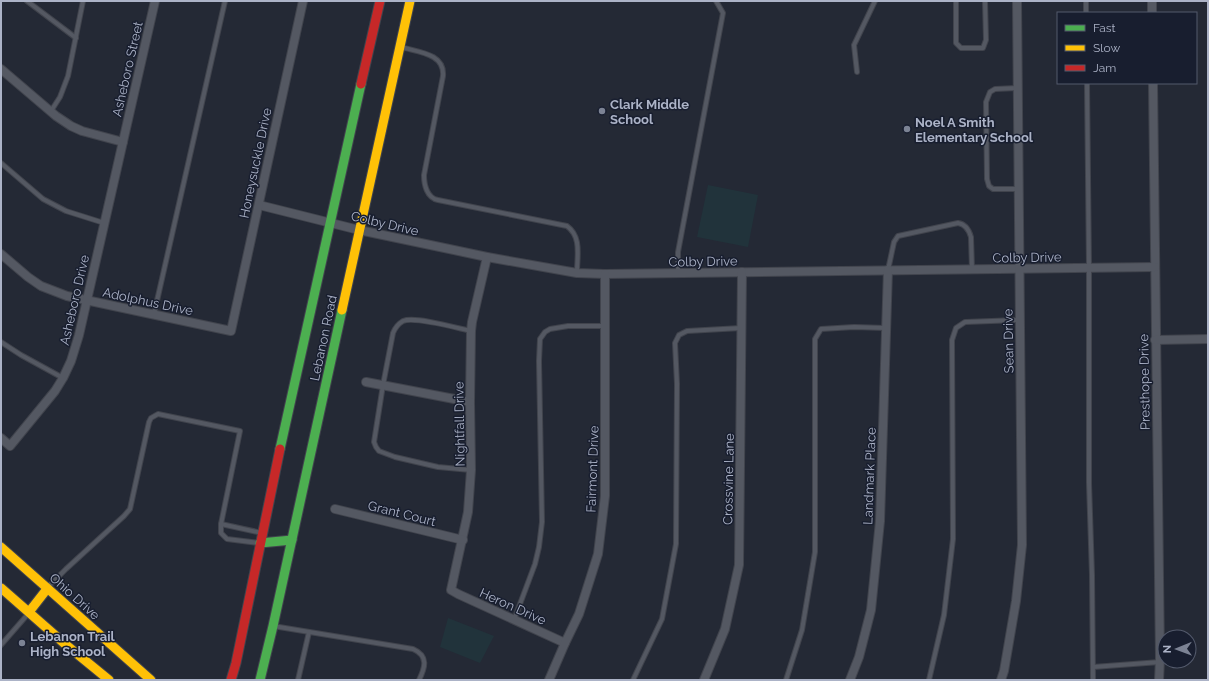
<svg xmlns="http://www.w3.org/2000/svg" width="1209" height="681" viewBox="0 0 1209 681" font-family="Raleway,sans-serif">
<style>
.green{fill:#21333b}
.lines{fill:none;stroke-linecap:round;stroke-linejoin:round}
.lane-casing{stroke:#41444d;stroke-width:6}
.street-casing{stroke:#41444d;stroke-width:10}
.fast-casing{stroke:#41444d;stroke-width:11}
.slow-casing{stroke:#41444d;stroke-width:11}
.jam-casing{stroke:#41444d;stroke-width:11}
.lane{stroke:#545862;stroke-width:4}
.street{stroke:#545862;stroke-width:8}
.fast{stroke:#4caf50;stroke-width:9}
.slow{stroke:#ffc107;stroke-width:9}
.jam{stroke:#c62828;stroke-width:9}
.poi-dot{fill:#7c8394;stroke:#181e2f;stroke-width:1.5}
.labels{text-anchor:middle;stroke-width:3;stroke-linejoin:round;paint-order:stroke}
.street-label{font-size:13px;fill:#acb3c7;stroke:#181e2f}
.poi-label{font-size:13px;font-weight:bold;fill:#acb3c7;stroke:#181e2f;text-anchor:start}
</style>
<rect width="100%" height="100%" fill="#242935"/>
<g class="green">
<path d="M708,185L758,195L748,247L697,237Z"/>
<path d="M448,618L494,636L480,663L440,647Z"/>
</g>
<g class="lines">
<defs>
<g id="lane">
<path d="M27,1L76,38"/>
<path d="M956,1V43L961,48H983L986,40L985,1"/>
<path d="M1086,1V13"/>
<path d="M401,47C417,52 445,53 443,76L424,175C424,185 427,198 438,200L567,226C582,237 577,256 577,273"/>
<path d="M857,72L854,45L875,1"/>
<path d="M1087,83L1089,268V483L1092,575L1093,680"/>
<path d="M1017,88L995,89L990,92L986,102L987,179L989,186L993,189H1018"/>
<path d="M51,111L60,97L68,76L83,1"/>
<path d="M1,163L43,199L66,211L104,223"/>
<path d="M888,270L894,242L898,236L958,223C965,224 969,230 971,237L972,269"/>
<path d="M678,273V252L723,13L716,1"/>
<path d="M154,314L225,1"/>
<path d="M471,331C457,328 415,316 403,321C398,324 395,328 393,333L383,385L374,442L376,447L379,451L395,457L438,467L471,470"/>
<path d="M1,342L21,355L63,378"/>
<path d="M221,524L262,533"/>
<path d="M48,587L66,569L124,516L130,509L149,422L151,418L158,414L240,431L221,524V533L227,539L259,543"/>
<path d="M514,620L535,564L539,547L542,522L539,361L540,339L545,332L550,329L568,326H605"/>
<path d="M273,626L413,649C429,656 425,668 419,680"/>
<path d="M1,645L28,614"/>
<path d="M1093,667L1160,662"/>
<path d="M298,680L309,632"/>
<path d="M633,680L662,619L676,544L677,384L675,343L679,335L687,331L741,328"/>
<path d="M786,680L802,630L815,552V339L821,329L854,327L886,328"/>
<path d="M929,680L944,615L953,539L952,340L956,328L965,322L1019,320"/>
</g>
<g id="street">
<path d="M1152,1V13"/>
<path d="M1,69L56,116L71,126L82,131L123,142"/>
<path d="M1153,83L1160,659L1159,680"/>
<path d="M259,205L359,230L487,257L577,273L605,274L1155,267"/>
<path d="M1,254L28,277L41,286L67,296L231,331L303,1"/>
<path d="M487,257L472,322L471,331L470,402L471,470L468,512L451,590L458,594L565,643"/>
<path d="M1155,340L1208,339"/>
<path d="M366,382L470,402"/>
<path d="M1,438L10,446L55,391L63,378L71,361L79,335L155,1"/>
<path d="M335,509L463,540"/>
<path d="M549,680L565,643L579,614L598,554L605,496V274"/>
<path d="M704,680L725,629L739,565L742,272"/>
<path d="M850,680L859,657L871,610L880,521L888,270"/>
<path d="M1001,680L1004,671L1016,601L1022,545L1017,1"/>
</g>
<g id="fast">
<path d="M280,449L361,84"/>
<path d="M260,543L292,540"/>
<path d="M260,680L273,626L342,310"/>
</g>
<g id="slow">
<path d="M342,310L410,1"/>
<path d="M1,547L151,680"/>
<path d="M1,588L65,644L109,680"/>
<path d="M29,612L47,589"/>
</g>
<g id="jam">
<path d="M361,84L380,1"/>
<path d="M231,680L236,663L280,449"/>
</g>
</defs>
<use href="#lane" class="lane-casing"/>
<use href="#street" class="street-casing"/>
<use href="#fast" class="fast-casing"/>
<use href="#slow" class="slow-casing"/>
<use href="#jam" class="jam-casing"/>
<use href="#lane" class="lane"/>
<use href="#street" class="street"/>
<use href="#fast" class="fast"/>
<use href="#slow" class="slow"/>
<use href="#jam" class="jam"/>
</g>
<g class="poi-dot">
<circle cx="602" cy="111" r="4"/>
<circle cx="907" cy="129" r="4"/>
<circle cx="22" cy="643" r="4"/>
</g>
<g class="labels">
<g class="street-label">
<text transform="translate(127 69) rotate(-77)" y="5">Asheboro Street</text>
<text transform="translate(255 163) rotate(-78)" y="5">Honeysuckle Drive</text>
<text transform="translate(385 223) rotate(13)" y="5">Colby Drive</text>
<text transform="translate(1027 257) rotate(-1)" y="5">Colby Drive</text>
<text transform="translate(703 261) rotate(-1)" y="5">Colby Drive</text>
<text transform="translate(74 300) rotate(-77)" y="5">Asheboro Drive</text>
<text transform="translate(148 301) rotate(12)" y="5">Adolphus Drive</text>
<text transform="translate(323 338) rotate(-78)" y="5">Lebanon Road</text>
<text transform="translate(1008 341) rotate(-91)" y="5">Sean Drive</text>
<text transform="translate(1144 382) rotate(-91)" y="5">Presthope Drive</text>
<text transform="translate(459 424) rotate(-91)" y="5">Nightfall Drive</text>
<text transform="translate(592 469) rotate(-88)" y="5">Fairmont Drive</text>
<text transform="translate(869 476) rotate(-88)" y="5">Landmark Place</text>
<text transform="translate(728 479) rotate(-89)" y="5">Crossvine Lane</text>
<text transform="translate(402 513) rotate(14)" y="5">Grant Court</text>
<text transform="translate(75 596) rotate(42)" y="5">Ohio Drive</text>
<text transform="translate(513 606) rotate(24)" y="5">Heron Drive</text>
</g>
<g class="poi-label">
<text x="610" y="109">Clark Middle<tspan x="610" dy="15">School</tspan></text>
<text x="915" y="127">Noel A Smith<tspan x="915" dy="15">Elementary School</tspan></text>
<text x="30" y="641">Lebanon Trail<tspan x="30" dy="15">High School</tspan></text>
</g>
</g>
<rect width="1209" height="681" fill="none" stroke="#acb3c7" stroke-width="4"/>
<rect x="1057" y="12" width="140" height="72" fill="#181e2f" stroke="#535a6c"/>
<rect x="1065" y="25" width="20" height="6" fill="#4caf50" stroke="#535a6c"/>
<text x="1093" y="32" font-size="12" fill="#acb3c7">Fast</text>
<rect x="1065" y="45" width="20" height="6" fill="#ffc107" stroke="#535a6c"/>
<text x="1093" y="52" font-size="12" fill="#acb3c7">Slow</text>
<rect x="1065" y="65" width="20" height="6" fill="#c62828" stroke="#535a6c"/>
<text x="1093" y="72" font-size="12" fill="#acb3c7">Jam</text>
<g transform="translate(1177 649) rotate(269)"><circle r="19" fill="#181e2f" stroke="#535a6c"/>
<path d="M0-3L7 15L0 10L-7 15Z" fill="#7c8394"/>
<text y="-6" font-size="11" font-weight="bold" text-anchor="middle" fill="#acb3c7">N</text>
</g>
</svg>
